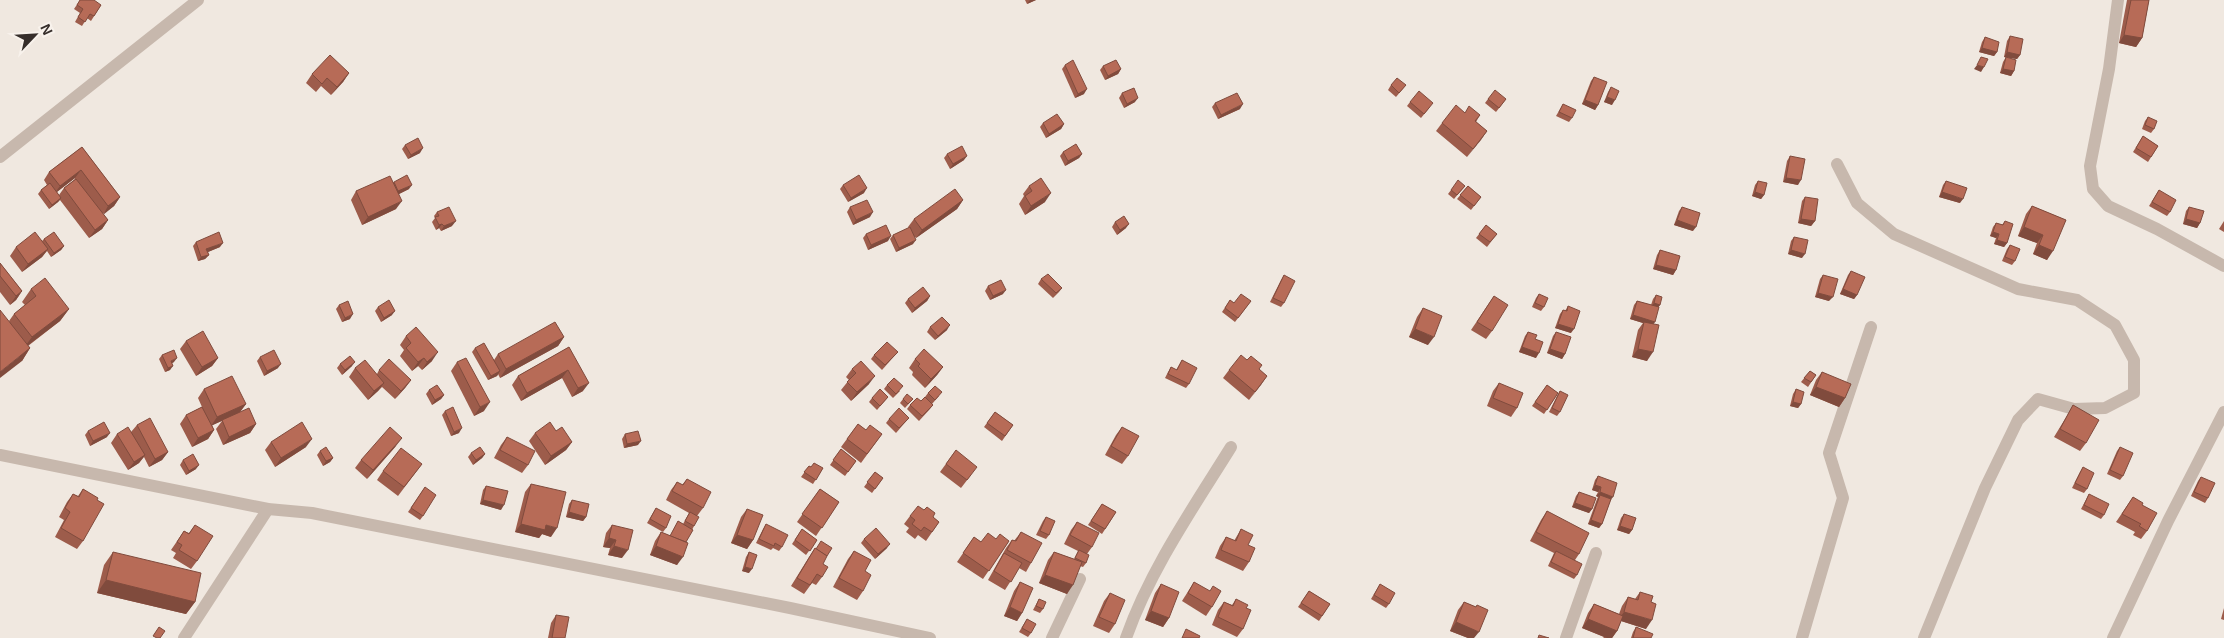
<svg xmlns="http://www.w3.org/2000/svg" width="2224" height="638" viewBox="0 0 2224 638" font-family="Helvetica,sans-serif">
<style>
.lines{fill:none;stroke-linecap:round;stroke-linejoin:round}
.minor{stroke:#c7b8ad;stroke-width:12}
.tertiary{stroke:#c7b8ad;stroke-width:12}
.wall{fill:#9d5c4b;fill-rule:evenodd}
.shaded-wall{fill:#804b3d}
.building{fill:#b76b57;stroke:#804b3d}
</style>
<rect width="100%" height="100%" fill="#f0e8e0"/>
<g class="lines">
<g class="minor">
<path d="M2118,0L2109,69L2090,166L2093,189L2108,206L2157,229L2224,266"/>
<path d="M1837,164L1857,203L1894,234L2018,289L2077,300L2115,325L2134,360V393L2105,408L2074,409L2038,399L2018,420L1985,488L1924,638"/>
<path d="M0,455L268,509L312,513L790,608L930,638"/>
<path d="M184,638L268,509"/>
<path d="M1052,638L1080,579"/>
<path d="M1126,638C1150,570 1193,508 1231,447"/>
<path d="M1566,638L1596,553"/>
<path d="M1802,638L1843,498L1829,453L1871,327"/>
<path d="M2113,638L2168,521L2224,412"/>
</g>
<path class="tertiary" d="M0,157L198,0"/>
</g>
<g class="wall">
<path d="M80,0L101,5L91,21L87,18L82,26L75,22L80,13L74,9Z"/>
<path d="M1025,0H1036L1027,4Z"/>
<path d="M2127,0H2149L2142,38L2136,47L2119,43Z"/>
<path d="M2010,36L2020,55L2017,59L2004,57L2007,41Z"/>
<path d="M1985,37L1997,52L1994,56L1979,52L1982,42Z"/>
<path d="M2006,57L2014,71L2011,76L2000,73L2003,62Z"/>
<path d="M1065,65L1084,94L1075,98L1062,69Z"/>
<path d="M1103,66L1121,69L1118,74L1105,80L1100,70Z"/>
<path d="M349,73L343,82L331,95L321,86L316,92L306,83L312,74Z"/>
<path d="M1594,77L1598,105L1595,110L1582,104L1591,81Z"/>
<path d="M1391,85H1406L1396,97L1388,90Z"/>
<path d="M1611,87L1612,105L1604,102L1608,92Z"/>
<path d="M1122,93L1135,102L1124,108L1119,98Z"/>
<path d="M1488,99H1506L1496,112L1485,103Z"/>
<path d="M1410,102L1430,107L1421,118L1407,106Z"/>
<path d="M1215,103L1240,109L1218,119L1212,107Z"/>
<path d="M1563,104L1572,118L1569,122L1556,116Z"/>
<path d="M1465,113L1480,115L1476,122L1487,131L1467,157L1436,131L1442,123Z"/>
<path d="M2148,117L2154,129L2151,133L2142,129L2145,121Z"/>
<path d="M1043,123L1064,124L1061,129L1046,138L1040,127Z"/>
<path d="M2143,136L2158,146L2148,162L2133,152Z"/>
<path d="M405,145L420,153L408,159L402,149Z"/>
<path d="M82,147L120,197L114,206L103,214L108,220L102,229L89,238L60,200L58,202L49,209L38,194L41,190L47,185L44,180L49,172ZM75,178V179L64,188L59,195L57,192Z"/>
<path d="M1063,152L1082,154L1079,158L1065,166L1060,156Z"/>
<path d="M947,154L964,160L950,169L944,158Z"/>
<path d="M1790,156L1798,185L1783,182L1787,161Z"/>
<path d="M1758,181L1764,195L1761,199L1752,196L1755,185Z"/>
<path d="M1946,181L1960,203L1939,197L1943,185Z"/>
<path d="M393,182L409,189L399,194L396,209L362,225L351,200L356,191Z"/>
<path d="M843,185L864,193L848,202L840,189Z"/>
<path d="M1029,186L1045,202L1025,215L1019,204L1024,196L1023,194Z"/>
<path d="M1465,186L1454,199L1448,194L1451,190Z"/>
<path d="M1468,186L1481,197L1471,210L1457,199Z"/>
<path d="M2159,190L2170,212L2167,216L2149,206Z"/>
<path d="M1805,197L1815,221L1811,226L1798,223L1802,201Z"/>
<path d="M963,200L957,209L916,238L914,236L913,244L896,252L890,239L893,235L909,228L908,227L914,219Z"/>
<path d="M2032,206L2066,220L2047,260L2033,254L2037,243L2018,236L2026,214Z"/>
<path d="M850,207L870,217L853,225L847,212Z"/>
<path d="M1682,207L1693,231L1674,225L1679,211Z"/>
<path d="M2189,207L2200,223L2197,228L2183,224L2186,211Z"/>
<path d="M437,212L452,226L441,231L439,228L436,230L432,222L435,218L434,216Z"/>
<path d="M2005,221L2007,243L2004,247L1994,244L1996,238L1990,236L1993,227L1996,223L2002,225Z"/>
<path d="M2224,221V232L2219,229Z"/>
<path d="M1115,222L1126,228L1117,235L1112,227Z"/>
<path d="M1486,225L1497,234L1487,247L1476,238Z"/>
<path d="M866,234L888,241L868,250L863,238Z"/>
<path d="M1794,237L1802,258L1788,254L1791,241Z"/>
<path d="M44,239L64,246L61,250L51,257L47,251L42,257L22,272L10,256L16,247L42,241Z"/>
<path d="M196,242L220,247L208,252L209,255L205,259L198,261L193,246Z"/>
<path d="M2010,245L2015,261L2012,265L2002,261L2007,249Z"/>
<path d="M1660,250L1676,270L1673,275L1653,269L1657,255Z"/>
<path d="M0,263L22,291L16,300L10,305L0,292Z"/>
<path d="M1851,271L1857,295L1854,299L1840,294L1848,275Z"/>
<path d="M1284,275V303L1281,307L1270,302L1281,280Z"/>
<path d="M1823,275L1829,301L1815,297L1820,279Z"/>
<path d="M1041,279L1062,288L1059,292L1053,298L1038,284Z"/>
<path d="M988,286L1003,294L990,300L985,291Z"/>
<path d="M31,289L69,309L60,321L28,346L30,348L22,361L9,321L14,314L25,305L22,302Z"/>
<path d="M1539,294L1544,307L1541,311L1532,307L1536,298Z"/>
<path d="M1656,295L1660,305L1658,307L1653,324L1647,361L1632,357L1638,330L1643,323L1630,319L1634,305L1637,301L1651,305L1653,299Z"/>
<path d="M930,296L927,301L912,313L905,303L908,299Z"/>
<path d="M1494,296L1492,331L1486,339L1471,330Z"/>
<path d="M1230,300L1234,303L1251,301L1235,322L1222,312Z"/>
<path d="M339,305L350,319L342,322L336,309Z"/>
<path d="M1568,306L1571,333L1555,328L1560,314L1563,310L1565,311Z"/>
<path d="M378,307L392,315L381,322L375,311Z"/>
<path d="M1423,308L1428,345L1409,337L1417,317Z"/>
<path d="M930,327L947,330L935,340L927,332Z"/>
<path d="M1528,332L1535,339L1536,358L1519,352L1525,336Z"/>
<path d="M1556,332L1565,354L1562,359L1547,353L1553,336Z"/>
<path d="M406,336L432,361L422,370L418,366L412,371L400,356L404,350L400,345Z"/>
<path d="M564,337L558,346L500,378L498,374L497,376L488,380L472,352L475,348L494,360L498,354Z"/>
<path d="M186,341L218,358L212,366L196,376L180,349Z"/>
<path d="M569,347L583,391L572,397L562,378L521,401L512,385L518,376Z"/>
<path d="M898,352L882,370L871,359L874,355Z"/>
<path d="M162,355L174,362L172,363L170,370L165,372L159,359Z"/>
<path d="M260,357L278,368L264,376L257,361Z"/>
<path d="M915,359L943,367L937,375L925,388L912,375L913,372L909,368Z"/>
<path d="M1182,360L1189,384L1186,388L1165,378L1168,372L1171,367L1176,370Z"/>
<path d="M457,362L484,411L474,416L451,371Z"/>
<path d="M340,364L352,366L342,375L337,368Z"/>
<path d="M355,368L377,374L379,370L411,380L405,388L395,399L382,387L378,391L368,400L349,377Z"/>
<path d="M852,369L869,384L851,401L841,390L849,380L846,377Z"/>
<path d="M1229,370H1259L1267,376L1249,400L1223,378Z"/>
<path d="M1810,371L1816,375L1808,387L1801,382Z"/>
<path d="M1822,372L1845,398L1839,407L1810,395L1816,380Z"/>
<path d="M1499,383L1517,408L1511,417L1487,406L1493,391Z"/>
<path d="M887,385L900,391L893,398L884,389Z"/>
<path d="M1547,385L1558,393L1544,414L1532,406Z"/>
<path d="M204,389L246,404L240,412L256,424L250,433L223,445L216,429L222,421L212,425L214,430L208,439L192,447L180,424L186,415L202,407L198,398Z"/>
<path d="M1796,389L1801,404L1798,408L1790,406L1793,394Z"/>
<path d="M429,390L444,395L441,399L432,405L426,394Z"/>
<path d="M1560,391V412L1557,416L1549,412L1557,396Z"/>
<path d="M928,393L939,396L932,404L933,405L930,409L919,421L907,409L910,405L921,401L925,397Z"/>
<path d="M888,397L877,410L869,402L872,398Z"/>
<path d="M903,399H913L905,408L900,403Z"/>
<path d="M2073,405L2086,443L2080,451L2054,437L2068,414Z"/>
<path d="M445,411L459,433L451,436L442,415Z"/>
<path d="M995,412L1013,425L1002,441L984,427Z"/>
<path d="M909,418L896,433L886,423L889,419Z"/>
<path d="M858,424L866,430L882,434L861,463L841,447Z"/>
<path d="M137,425L168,452L162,460L149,467L144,457L139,463L128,470L111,443L117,434L131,432Z"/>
<path d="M1122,427L1128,456L1122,464L1105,455L1116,435Z"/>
<path d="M88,431L107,437L90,446L85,435Z"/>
<path d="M535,433L572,442L566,450L545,465L529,441Z"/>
<path d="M625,434L638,445L624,448L622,439Z"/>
<path d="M507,437L528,465L522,473L494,458L501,445Z"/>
<path d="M271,442L306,447L275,467L265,450Z"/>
<path d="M396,446L367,479L355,468L361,460Z"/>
<path d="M2120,447L2123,476L2120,480L2107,474L2117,451Z"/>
<path d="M841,449L856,461L845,476L830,465Z"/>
<path d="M956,450L971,475L961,488L940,472Z"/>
<path d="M320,451L333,458L330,462L323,466L317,455Z"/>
<path d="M471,453L485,454L482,458L473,465L468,457Z"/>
<path d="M183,460L196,469L186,475L180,465Z"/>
<path d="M422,464L398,496L377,480L383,471Z"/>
<path d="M809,466L811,467L823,468L813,484L801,477Z"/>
<path d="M2083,467L2087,489L2084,493L2072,488L2080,472Z"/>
<path d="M875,472L883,478L872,493L864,487Z"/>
<path d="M1598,476L1611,499L1602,524L1599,528L1588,524L1597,499L1598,497L1596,496L1598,492L1592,490L1595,480Z"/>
<path d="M2201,477L2208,498L2205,503L2191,496L2198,481Z"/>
<path d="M687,479L703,508L697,516L694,526L686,542L677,565L650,555L655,541L661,532L670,536L678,521L683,524L689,513L666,500L671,490L677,482L682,485Z"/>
<path d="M531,484L551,537L542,534L539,538L515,532L525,492Z"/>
<path d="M486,486L501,510L480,504L483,490Z"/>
<path d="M425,487L423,516L420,520L408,512Z"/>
<path d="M83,489L97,500L83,541L77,549L55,537L64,520L59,517L67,502L73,494L78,496Z"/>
<path d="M820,489L839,502L816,536L797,522Z"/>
<path d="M1579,492L1592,509L1589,513L1572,507L1576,496Z"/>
<path d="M2089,494L2104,515L2101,519L2081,509Z"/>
<path d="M2133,497L2142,505L2147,531L2141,539L2133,535L2135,532L2116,522Z"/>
<path d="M572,500L586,517L583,521L566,517L569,504Z"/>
<path d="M1102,504L1116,512L1102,534L1088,525Z"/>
<path d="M656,508L666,528L663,532L647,523Z"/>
<path d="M747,509L753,540L747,549L731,543L741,517Z"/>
<path d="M1547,511L1579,554L1575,560L1577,575L1574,579L1548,566L1554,553L1530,541L1541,520Z"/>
<path d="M1624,514L1632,530L1629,534L1617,530L1621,518Z"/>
<path d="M910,516L933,517L939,522L926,541L918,535L915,539L906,532L909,528L904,524Z"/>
<path d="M1046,517L1049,535L1046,539L1036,535L1043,521Z"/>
<path d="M1077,522L1092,547L1087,554L1086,563L1083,567L1080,566L1067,594L1039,583L1048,560L1054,552L1074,559L1078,551L1064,544L1071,530Z"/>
<path d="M766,524L782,547L779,551L773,548L771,550L756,543L763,529Z"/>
<path d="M195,525L197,561L191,569L173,558L176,553L171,550L184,531L189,533Z"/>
<path d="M612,525L622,558L608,555L610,548L603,547L606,533Z"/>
<path d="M802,529L817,540L806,555L792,544Z"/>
<path d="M1241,529L1248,545L1249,562L1243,571L1215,558L1220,546L1226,537L1234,541Z"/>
<path d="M1021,532L1031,563L1026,572L1019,568L1005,590L988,580L1006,548L1012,540L1014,541Z"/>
<path d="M974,537L981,542L996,539L1009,541L983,579L957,562Z"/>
<path d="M864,539L887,548L875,559L861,543Z"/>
<path d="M815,548L823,564L822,577L816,585L812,583L804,594L791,586L809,557Z"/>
<path d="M854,551L865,571L863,591L857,600L833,587L848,559Z"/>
<path d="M113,552L195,602L186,614L97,593L104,565Z"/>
<path d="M749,552V573L742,571L746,557Z"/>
<path d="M1020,582L1022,613L1017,621L1004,616L1014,591Z"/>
<path d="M1194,582L1212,607L1206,616L1182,601Z"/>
<path d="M1161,584L1169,618L1163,627L1145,620L1155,593Z"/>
<path d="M1380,584L1389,604L1386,608L1371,599Z"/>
<path d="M1309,591L1330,604L1319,621L1298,607Z"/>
<path d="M1640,592L1646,629L1621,621L1617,631L1612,638H1603L1604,637L1582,628L1588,613L1594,604L1619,614L1622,606L1628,597L1635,599Z"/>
<path d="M1110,593L1115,624L1109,633L1093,626L1104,601Z"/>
<path d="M1039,599L1043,609L1040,613L1033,610Z"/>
<path d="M1236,599L1246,608L1243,629L1237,637L1212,625L1218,610L1224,602L1232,605Z"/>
<path d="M1464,602L1476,607L1477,605L1474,638H1468L1450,631L1458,610Z"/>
<path d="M2224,608V620L2221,619Z"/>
<path d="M556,615L565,638H548L551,623Z"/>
<path d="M1027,619L1031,633L1028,637L1019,632Z"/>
<path d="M1636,627L1651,638H1631L1633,632Z"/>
</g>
<g class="shaded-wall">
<path d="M1030,0H1036L1027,4Z"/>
<path d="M2124,35L2142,38L2136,47L2119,43Z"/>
<path d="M1982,48L1997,52L1994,56L1979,52Z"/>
<path d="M2007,52L2020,55L2017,59L2004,57Z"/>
<path d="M1977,65L1984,67L1981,72L1974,69Z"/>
<path d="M1121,69L1118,74L1105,80L1108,76Z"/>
<path d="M2003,69L2014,71L2011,76L2000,73Z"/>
<path d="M349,73L343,82L331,95L337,87Z"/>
<path d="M1087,89L1084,94L1075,98L1078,94Z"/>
<path d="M1607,97L1615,100L1612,105L1604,102Z"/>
<path d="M1138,98L1135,102L1124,108L1127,104Z"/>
<path d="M1585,100L1598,105L1595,110L1582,104Z"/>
<path d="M1243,104L1240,109L1218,119L1221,115Z"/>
<path d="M1064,124L1061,129L1046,138L1049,134Z"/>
<path d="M1487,131L1481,140L1467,157L1473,149Z"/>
<path d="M423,148L420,153L408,159L411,155Z"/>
<path d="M1082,154L1079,158L1065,166L1068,161Z"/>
<path d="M967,156L964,160L950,169L953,164Z"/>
<path d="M81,170L75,178L54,194L60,186Z"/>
<path d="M1786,178L1801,180L1798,185L1783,182Z"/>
<path d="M412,185L409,189L395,196L398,191Z"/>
<path d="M867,188L864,193L848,202L851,198Z"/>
<path d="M1755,192L1764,195L1761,199L1752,196Z"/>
<path d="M1942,192L1963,199L1960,203L1939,197Z"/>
<path d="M1051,193L1045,202L1025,215L1031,206Z"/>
<path d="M120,197L114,206L103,215L108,206Z"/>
<path d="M61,198L58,202L49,209L52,205Z"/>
<path d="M963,200L957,209L916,238L922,230Z"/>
<path d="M402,201L396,209L362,225L368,217Z"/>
<path d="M873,212L870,217L853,225L856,220Z"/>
<path d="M1801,219L1815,221L1811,226L1798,223Z"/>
<path d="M2186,219L2200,223L2197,228L2183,224Z"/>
<path d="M108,220L102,229L89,238L95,230Z"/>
<path d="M1677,220L1696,227L1693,231L1674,225Z"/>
<path d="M456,221L452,226L441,231L444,226Z"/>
<path d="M442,224L439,228L436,230L439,225Z"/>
<path d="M1129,224L1126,228L1117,235L1120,230Z"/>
<path d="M2024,227L2043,235L2037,243L2018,236Z"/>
<path d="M1993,232L1999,234L1996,238L1990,236Z"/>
<path d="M891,236L888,241L868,250L871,245Z"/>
<path d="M916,240L913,244L896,252L899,248Z"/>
<path d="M1997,240L2007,243L2004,247L1994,244Z"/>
<path d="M223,243L220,247L203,254L206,249Z"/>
<path d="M2039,245L2053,251L2047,260L2033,254Z"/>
<path d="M64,246L61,250L51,257L54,253Z"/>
<path d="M48,249L42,257L22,272L28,264Z"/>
<path d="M1791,250L1805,254L1802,258L1788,254Z"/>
<path d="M209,255L205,259L198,261L201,257Z"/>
<path d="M1656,265L1676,270L1673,275L1653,269Z"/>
<path d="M1843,289L1857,295L1854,299L1840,294Z"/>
<path d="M1006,290L1003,294L990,300L993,296Z"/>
<path d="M22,291L16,300L10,305L16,296Z"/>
<path d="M1818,293L1833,297L1829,301L1815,297Z"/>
<path d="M930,296L927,301L912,313L915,308Z"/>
<path d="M1654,303L1660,305L1657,309L1651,307Z"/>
<path d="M69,309L60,321L23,349L32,337Z"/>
<path d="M395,311L392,315L381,322L384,318Z"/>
<path d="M353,314L350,319L342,322L345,318Z"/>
<path d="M1633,315L1655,322L1652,326L1644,322L1643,323L1630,319Z"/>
<path d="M1558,324L1574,329L1571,333L1555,328Z"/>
<path d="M950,325L947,330L935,340L938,336Z"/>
<path d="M1415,329L1434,337L1428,345L1409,337Z"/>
<path d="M564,337L558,346L500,378L506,369Z"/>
<path d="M1522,347L1539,353L1536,358L1519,352Z"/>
<path d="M30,348L22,361L0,378V372Z"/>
<path d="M1550,349L1565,354L1562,359L1547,353Z"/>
<path d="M1638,349L1653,352L1647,361L1632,357Z"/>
<path d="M438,352L432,361L422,370L427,362Z"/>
<path d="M177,358L174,362L168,365L171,361Z"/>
<path d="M218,358L212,366L196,376L202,367Z"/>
<path d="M424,358L418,366L412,371L418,362Z"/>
<path d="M355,362L352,366L342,375L345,370Z"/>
<path d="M281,364L278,368L264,376L267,371Z"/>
<path d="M173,366L170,370L165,372L168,368Z"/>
<path d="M943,367L937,375L925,388L931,379Z"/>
<path d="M568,370L562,378L521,401L527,393Z"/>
<path d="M500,371L497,376L488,380L491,376Z"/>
<path d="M875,376L869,384L851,401L857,392Z"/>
<path d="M1267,376L1261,385L1249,400Z"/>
<path d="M411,380L405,388L395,399L401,391Z"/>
<path d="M384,383L378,391L368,400L374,391Z"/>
<path d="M589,383L583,391L572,397L578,388Z"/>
<path d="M1816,387L1845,398L1839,407L1810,395Z"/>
<path d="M444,395L441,399L432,405L435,400Z"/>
<path d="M490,402L484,411L474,416L480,407Z"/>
<path d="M1793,402L1801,404L1798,408L1790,406Z"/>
<path d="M246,404L240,412L211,426L217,417Z"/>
<path d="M256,424L250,433L223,445L229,437Z"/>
<path d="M462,428L459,433L451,436L454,432Z"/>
<path d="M214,430L208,439L192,447L198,438Z"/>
<path d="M110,433L107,437L90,446L93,441Z"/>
<path d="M402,438L396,446L367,479L373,470Z"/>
<path d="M312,439L306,447L275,467L281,458Z"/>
<path d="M641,441L638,445L624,448L627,444Z"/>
<path d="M572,442L566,450L545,465L551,456Z"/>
<path d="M168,452L162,460L149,467L155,459Z"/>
<path d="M485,454L482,458L473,465L476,460Z"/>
<path d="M145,455L139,463L128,470L134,462Z"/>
<path d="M333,458L330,462L323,466L326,461Z"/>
<path d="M199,465L196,469L186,475L189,471Z"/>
<path d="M1595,485L1601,487L1598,492L1592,490Z"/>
<path d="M1600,492L1613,497L1610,501L1600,495L1598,497L1596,496Z"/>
<path d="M483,500L504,505L501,510L480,504Z"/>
<path d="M1575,503L1592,509L1589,513L1572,507Z"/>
<path d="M569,512L586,517L583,521L566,517Z"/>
<path d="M1591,520L1602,524L1599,528L1588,524Z"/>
<path d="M521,524L546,525L557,528L551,537L542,534L539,538L515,532Z"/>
<path d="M1620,526L1632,530L1629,534L1617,530Z"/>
<path d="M737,535L753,540L747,549L731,543Z"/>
<path d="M609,538L616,540L610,548L603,547Z"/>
<path d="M890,544L887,548L875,559L878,554Z"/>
<path d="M614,546L628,550L622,558L608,555Z"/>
<path d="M656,546L683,557L677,565L650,555Z"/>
<path d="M745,567L752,569L749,573L742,571Z"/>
<path d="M1045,575L1073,585L1067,594L1039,583Z"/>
<path d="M106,580L195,602L186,614L97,593Z"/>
<path d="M1010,607L1022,613L1017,621L1004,616Z"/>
<path d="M1151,611L1169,618L1163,627L1145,620Z"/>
<path d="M1624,612L1652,620L1646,629L1618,620Z"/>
<path d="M1588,619L1617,631L1612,638H1607L1582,628Z"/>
<path d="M1456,622L1479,632L1474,638H1468L1450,631Z"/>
</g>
<g class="building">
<path d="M80,0H94L101,5L94,16L90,14L85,22L78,17L83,9L77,5Z"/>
<path d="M2131,0H2149L2142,38L2124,35Z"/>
<path d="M2010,36L2023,39L2020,55L2007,52Z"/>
<path d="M1985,37L1999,42L1997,52L1982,48Z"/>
<path d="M330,55L349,73L337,87L327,78L322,84L312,74Z"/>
<path d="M1981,57L1988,59L1984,67L1977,65Z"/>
<path d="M2006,57L2016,60L2014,71L2003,69Z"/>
<path d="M1073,60L1087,89L1078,94L1065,65Z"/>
<path d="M1116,60L1121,69L1108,76L1103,66Z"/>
<path d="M1594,77L1607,82L1598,105L1585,100Z"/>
<path d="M1397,78L1406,85L1399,93L1391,85Z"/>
<path d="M1611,87L1619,91L1615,100L1607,97Z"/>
<path d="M1134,88L1138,98L1127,104L1122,93Z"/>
<path d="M1495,90L1506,99L1499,108L1488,99Z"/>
<path d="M1419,91L1433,103L1424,114L1410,102Z"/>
<path d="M1237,93L1243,104L1221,115L1215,103Z"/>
<path d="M1563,104L1576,110L1572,118L1559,112Z"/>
<path d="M1456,105L1465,113L1469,106L1480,115L1475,121L1487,131L1473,149L1442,123Z"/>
<path d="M1057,114L1064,124L1049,134L1043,123Z"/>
<path d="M2148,117L2157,121L2154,129L2145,125Z"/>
<path d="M2143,136L2158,146L2151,157L2136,148Z"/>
<path d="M418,138L423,148L411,155L405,145Z"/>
<path d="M1076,144L1082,154L1068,161L1063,152Z"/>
<path d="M962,146L967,156L953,164L947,154Z"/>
<path d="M82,147L120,197L108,206L81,170L60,186L49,172Z"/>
<path d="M1790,156L1805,159L1801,180L1786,178Z"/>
<path d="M407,175L412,185L398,191L394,182Z"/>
<path d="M859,175L867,188L851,198L843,185Z"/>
<path d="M390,176L402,201L368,217L356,191Z"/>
<path d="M1041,178L1051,193L1031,206L1025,196L1032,191L1029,186Z"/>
<path d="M76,179L108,220L95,230L64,188Z"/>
<path d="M1458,180L1465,186L1457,195L1451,190Z"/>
<path d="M1758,181L1767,183L1764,195L1755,192Z"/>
<path d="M1946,181L1967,188L1963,199L1942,192Z"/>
<path d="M50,183L61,198L52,205L41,190Z"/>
<path d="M1468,186L1481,197L1474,206L1460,195Z"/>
<path d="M955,189L963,200L922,230L914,219Z"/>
<path d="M2159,190L2176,200L2170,212L2152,202Z"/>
<path d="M1805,197L1818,199L1815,221L1801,219Z"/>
<path d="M867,200L873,212L856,220L850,207Z"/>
<path d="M2032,206L2066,220L2053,251L2039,245L2043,235L2024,227Z"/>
<path d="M449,207L456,221L444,226L442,224L439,225L435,217L439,216L437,212Z"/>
<path d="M1682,207L1700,213L1696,227L1677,220Z"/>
<path d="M2189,207L2204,211L2200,223L2186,219Z"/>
<path d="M1124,216L1129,224L1120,230L1115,222Z"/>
<path d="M2005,221L2013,224L2007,243L1997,240L1999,234L1993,232L1996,223L2003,225Z"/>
<path d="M886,225L891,236L871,245L866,234Z"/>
<path d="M1486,225L1497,234L1490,242L1479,234Z"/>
<path d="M910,227L916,240L899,248L893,235Z"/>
<path d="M35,232L48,249L28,264L16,247Z"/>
<path d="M54,232L64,246L54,253L44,239Z"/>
<path d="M219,232L223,243L206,249L209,255L201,257L196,242Z"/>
<path d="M1794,237L1808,240L1805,254L1791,250Z"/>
<path d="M2010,245L2020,249L2015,261L2005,257Z"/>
<path d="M1660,250L1680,256L1676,270L1656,265Z"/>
<path d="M0,263L22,291L16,296L0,276Z"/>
<path d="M1851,271L1865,277L1857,295L1843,289Z"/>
<path d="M1048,274L1062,288L1056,293L1041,279Z"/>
<path d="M1284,275L1295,281L1284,303L1273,298Z"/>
<path d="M1823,275L1838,279L1833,297L1818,293Z"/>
<path d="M45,278L69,309L32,337L14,314L36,296L31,289Z"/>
<path d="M1001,280L1006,290L993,296L988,286Z"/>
<path d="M923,287L930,296L915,308L908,299Z"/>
<path d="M1241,294L1251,301L1238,318L1225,308L1230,300L1234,303Z"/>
<path d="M1539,294L1548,298L1544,307L1535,303Z"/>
<path d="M1656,295L1662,297L1660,305L1654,303Z"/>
<path d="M1494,296L1508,305L1492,331L1477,322Z"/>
<path d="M389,300L395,311L384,318L378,307Z"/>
<path d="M348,301L353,314L345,318L339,305Z"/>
<path d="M1637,301L1659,307L1655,322L1633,315Z"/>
<path d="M1568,306L1580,311L1574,329L1558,324L1563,310L1567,311Z"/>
<path d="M1423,308L1442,316L1434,337L1415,329Z"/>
<path d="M0,310L30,348L0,372Z"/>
<path d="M942,317L950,325L938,336L930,327Z"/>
<path d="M555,322L564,337L506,369L498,354Z"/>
<path d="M1644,322L1659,325L1653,352L1638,349Z"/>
<path d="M416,327L438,352L427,362L424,358L418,362L406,348L411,343L406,336Z"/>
<path d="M203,331L218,358L202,367L186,341Z"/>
<path d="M1528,332L1537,335L1535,339L1543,342L1539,353L1522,347Z"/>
<path d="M1556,332L1571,337L1565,354L1550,349Z"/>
<path d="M887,342L898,352L885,365L874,355Z"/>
<path d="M484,343L500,371L491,376L475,348Z"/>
<path d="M569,347L589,383L578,388L568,370L527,393L518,376Z"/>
<path d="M924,349L943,367L931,379L918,366L920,364L915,359Z"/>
<path d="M174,350L177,358L171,361L173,366L168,368L162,355Z"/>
<path d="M274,350L281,364L267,371L260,357Z"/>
<path d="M1241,355L1247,360L1251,356L1262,365L1259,369L1267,376L1255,392L1229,370Z"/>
<path d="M350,356L355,362L345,370L340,364Z"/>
<path d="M466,358L490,402L480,407L457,362Z"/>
<path d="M389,359L411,380L401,391L379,370Z"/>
<path d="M365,360L384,383L374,391L355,368Z"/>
<path d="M1182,360L1197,368L1189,384L1168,374L1171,367L1177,370Z"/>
<path d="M861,361L875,376L857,392L847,382L856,373L852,369Z"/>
<path d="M1810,371L1816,375L1811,382L1804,378Z"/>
<path d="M1822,372L1851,384L1845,398L1816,387Z"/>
<path d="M232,376L246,404L217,417L204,389Z"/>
<path d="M894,378L903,386L896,394L887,385Z"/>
<path d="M1499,383L1523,393L1517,408L1493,398Z"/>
<path d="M437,385L444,395L435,400L429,390Z"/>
<path d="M1547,385L1558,393L1547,410L1535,402Z"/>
<path d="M935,386L942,392L935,400L928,393Z"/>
<path d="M880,389L888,397L880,406L872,398Z"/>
<path d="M1796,389L1804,392L1801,404L1793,402Z"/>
<path d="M1560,391L1568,395L1560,412L1552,408Z"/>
<path d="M907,394L913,399L908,404L903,399Z"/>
<path d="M925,397L933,405L922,416L910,405L917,398L921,401Z"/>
<path d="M2073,405L2099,420L2086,443L2060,429Z"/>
<path d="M202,407L214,430L198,438L186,415Z"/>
<path d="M453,407L462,428L454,432L445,411Z"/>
<path d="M249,408L256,424L229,437L222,420Z"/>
<path d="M899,408L909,418L899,428L889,419Z"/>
<path d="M995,412L1013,425L1005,436L987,423Z"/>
<path d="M150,418L168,452L155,459L137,425Z"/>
<path d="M104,422L110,433L93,441L88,431Z"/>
<path d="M302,422L312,439L281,458L271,442Z"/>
<path d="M550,422L556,431L562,427L572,442L551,456L535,433Z"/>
<path d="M858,424L866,430L870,425L882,434L867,454L847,439Z"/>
<path d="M128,427L145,455L134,462L117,434Z"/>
<path d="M390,427L402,438L373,470L361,460Z"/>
<path d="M1122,427L1139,436L1128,456L1111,446Z"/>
<path d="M638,431L641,441L627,444L625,434Z"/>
<path d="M507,437L535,451L528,465L500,450Z"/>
<path d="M326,447L333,458L326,461L320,451Z"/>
<path d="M480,447L485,454L476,460L471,453Z"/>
<path d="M2120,447L2133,453L2123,476L2110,470Z"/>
<path d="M401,448L422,464L404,487L383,471Z"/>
<path d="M841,449L856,461L848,472L833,460Z"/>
<path d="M956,450L977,467L967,480L946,464Z"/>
<path d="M193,454L199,465L189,471L183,460Z"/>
<path d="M814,463L823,468L816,480L804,472L809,466L811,467Z"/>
<path d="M2083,467L2094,473L2087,489L2075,483Z"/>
<path d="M875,472L883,478L875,489L867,482Z"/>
<path d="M1598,476L1617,483L1613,497L1600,492L1601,487L1595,485Z"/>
<path d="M2201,477L2215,483L2208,498L2194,492Z"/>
<path d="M687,479L711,492L703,508L672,491L677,482L683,485Z"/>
<path d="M531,484L566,492L557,528L546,525L545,530L521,524Z"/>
<path d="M486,486L508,491L504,505L483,500Z"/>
<path d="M425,487L436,495L423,516L411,508Z"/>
<path d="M83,489L98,498L97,500L104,504L83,541L61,528L70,512L65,508L73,494L79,497Z"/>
<path d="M820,489L839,502L822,528L802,514Z"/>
<path d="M1579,492L1596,498L1592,509L1575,503Z"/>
<path d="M2089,494L2109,504L2104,515L2084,505Z"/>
<path d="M1600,495L1611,499L1602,524L1591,520Z"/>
<path d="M2133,497L2143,503L2142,505L2157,513L2147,531L2139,526L2141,524L2122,514Z"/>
<path d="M572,500L589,504L586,517L569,512Z"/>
<path d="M1102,504L1116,512L1105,529L1091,521Z"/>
<path d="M918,506L924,510L927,507L935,513L933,517L939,522L932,532L924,527L921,531L912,524L915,520L910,516Z"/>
<path d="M656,508L671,516L666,528L650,519Z"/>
<path d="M747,509L763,515L753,540L737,535Z"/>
<path d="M1547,511L1589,533L1579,554L1536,532Z"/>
<path d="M690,512L699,517L694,526L685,521Z"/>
<path d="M1624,514L1636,518L1632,530L1620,526Z"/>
<path d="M1046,517L1055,521L1049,535L1040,531Z"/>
<path d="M678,521L693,530L686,542L670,536Z"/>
<path d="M1077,522L1099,533L1092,547L1070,535Z"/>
<path d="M766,524L788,535L782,547L775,543L774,546L759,539Z"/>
<path d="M195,525L213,536L197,561L179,550L182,545L177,542L184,531L189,534Z"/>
<path d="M612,525L633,530L628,550L614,546L616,540L609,538Z"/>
<path d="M876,528L890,544L878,554L864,539Z"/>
<path d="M802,529L817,540L810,551L795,540Z"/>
<path d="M1241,529L1253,535L1248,545L1255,548L1249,562L1221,550L1226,537L1236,541Z"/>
<path d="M661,532L688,543L683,557L656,546Z"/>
<path d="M1021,532L1042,543L1031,563L1007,550L1012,540L1016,541Z"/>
<path d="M988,533L996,539L1000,534L1009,541L989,571L963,553L974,537L981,542Z"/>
<path d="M821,541L832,548L827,556L816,549Z"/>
<path d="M815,548L827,556L823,564L828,567L822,577L817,574L810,585L797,578Z"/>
<path d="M1079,550L1089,555L1086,563L1075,558Z"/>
<path d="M854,551L871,560L865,571L871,575L863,591L839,578Z"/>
<path d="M1556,551L1582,564L1577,575L1551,562Z"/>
<path d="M113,552L201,573L195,602L106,580Z"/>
<path d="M749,552L757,555L752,569L745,567Z"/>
<path d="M1054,552L1082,562L1073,585L1045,575Z"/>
<path d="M1004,553L1022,563L1011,582L994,571Z"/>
<path d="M1020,582L1033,588L1022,613L1010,607Z"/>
<path d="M1194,582L1210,591L1213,586L1221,591L1212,607L1188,593Z"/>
<path d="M1161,584L1179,592L1169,618L1151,611Z"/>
<path d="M1380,584L1395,593L1389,604L1374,595Z"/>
<path d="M1309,591L1330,604L1322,616L1301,603Z"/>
<path d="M1640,592L1653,596L1651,602L1656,604L1652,620L1624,612L1628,597L1638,600Z"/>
<path d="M1110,593L1125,600L1115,624L1099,617Z"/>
<path d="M1039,599L1046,602L1043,609L1036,606Z"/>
<path d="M1236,599L1248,605L1246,608L1251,610L1243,629L1218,617L1224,602L1233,606Z"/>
<path d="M1464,602L1476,607L1477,605L1488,610L1479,632L1456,622Z"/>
<path d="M1594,604L1623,616L1617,631L1588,619Z"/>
<path d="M556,615L569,617L565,638H552Z"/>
<path d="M1027,619L1036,624L1031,633L1022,628Z"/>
<path d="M159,627L165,631L160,638H157L153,636Z"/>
<path d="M1636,627L1653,634L1651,638H1633Z"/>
<path d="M1186,629L1200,636L1199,638H1182Z"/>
<path d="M1539,635L1549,638H1538Z"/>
</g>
<g transform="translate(35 35) rotate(65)" stroke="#f8f2ec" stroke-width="4" paint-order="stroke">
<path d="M0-4L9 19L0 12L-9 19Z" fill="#362e2b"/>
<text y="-8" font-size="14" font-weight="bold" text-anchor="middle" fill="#362e2b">N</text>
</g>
</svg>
